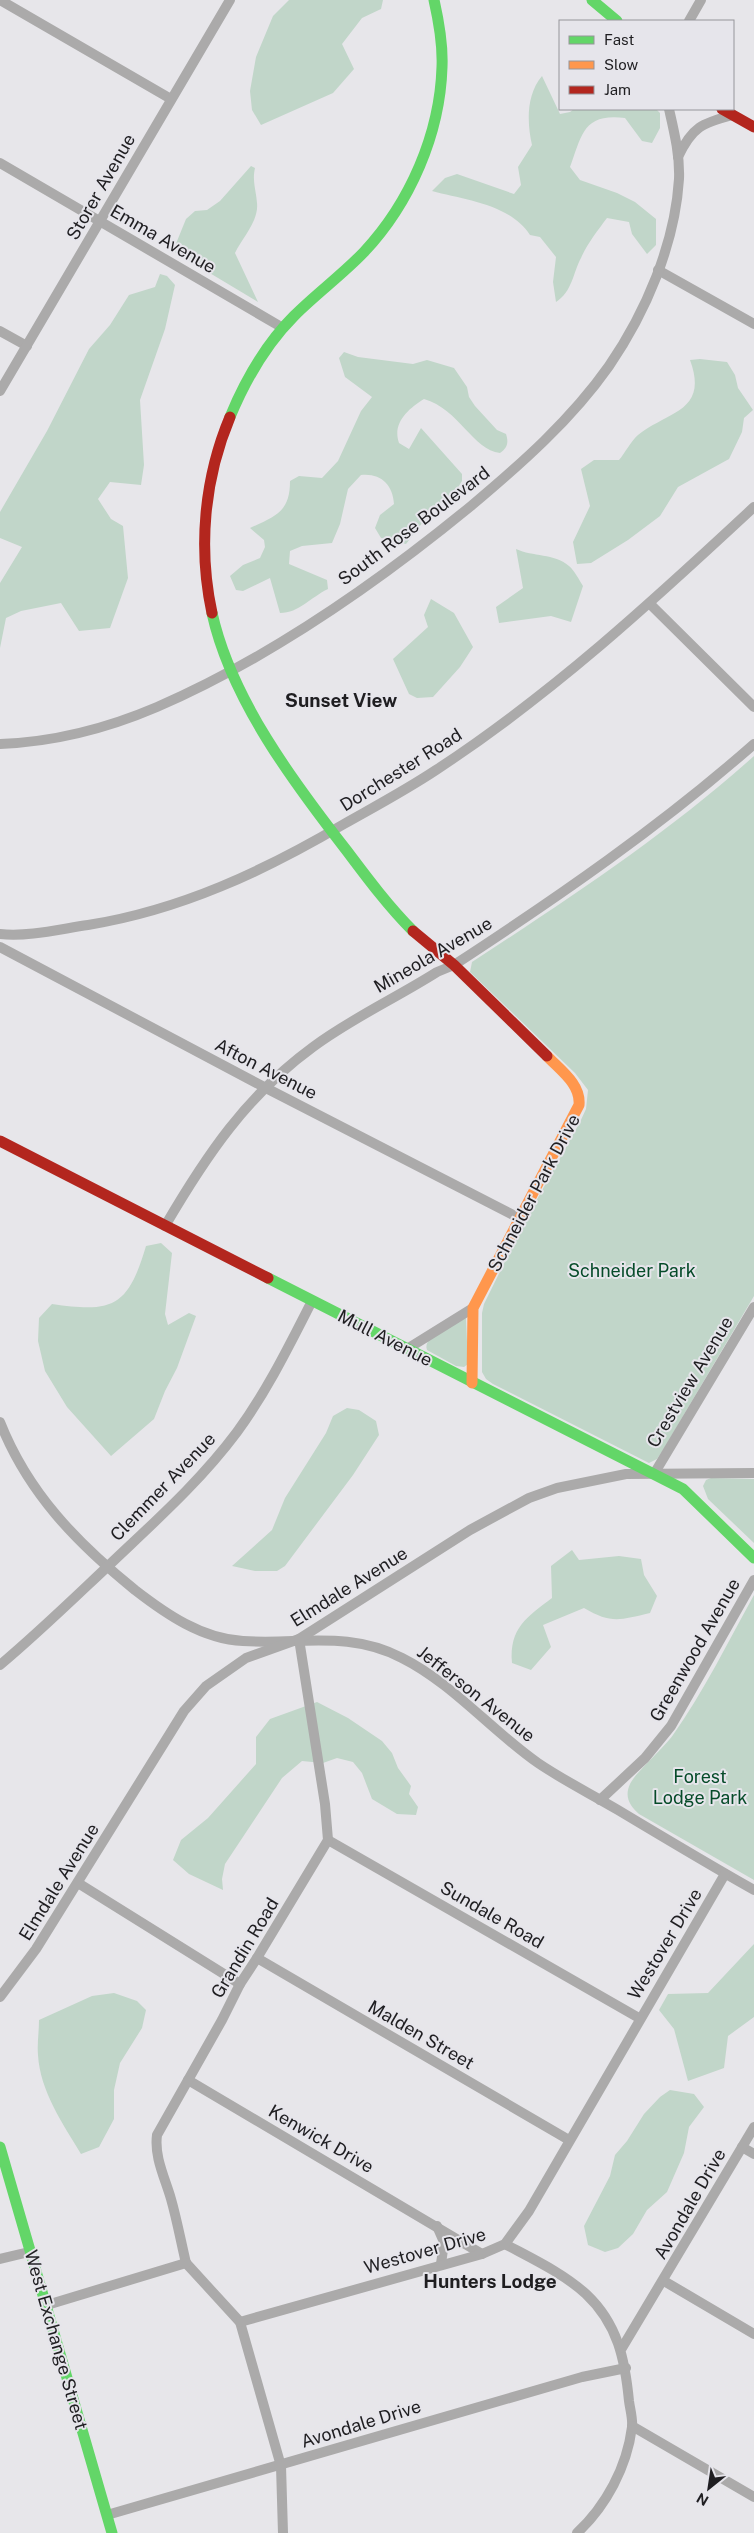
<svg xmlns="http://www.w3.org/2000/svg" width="754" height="2533" viewBox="0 0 754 2533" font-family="'Public Sans',sans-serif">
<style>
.green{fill:#c1d6c9}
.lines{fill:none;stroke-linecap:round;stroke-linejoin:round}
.street{stroke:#abaaaa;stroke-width:10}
.fast{stroke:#63d668;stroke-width:11}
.slow{stroke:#ff974d;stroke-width:11}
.jam{stroke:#b3261e;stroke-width:11}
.labels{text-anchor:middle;stroke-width:4;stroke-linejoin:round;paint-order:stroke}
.street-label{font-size:18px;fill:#1f1e21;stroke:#e6e5eb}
.park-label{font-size:18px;fill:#064b29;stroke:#e6e5eb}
.neighbourhood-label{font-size:19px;font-weight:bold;fill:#1f1e21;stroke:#e6e5eb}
</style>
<rect width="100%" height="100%" fill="#e7e6ea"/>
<g class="green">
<path d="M289,0H383L381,9L362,18L342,44L354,69L333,93L261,125L252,110L250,91L256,57L273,16Z"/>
<path d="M542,76L560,114L570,112L574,109H656L660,113V128L652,143L642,141L625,118C583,113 582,135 570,167L580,180L617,193L635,202L656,219V245L647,254L632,234L629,222L607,218C598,230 587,244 581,258C573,273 572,292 556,302L553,282L556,257L540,237L530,235C510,204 465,200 432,191L445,178L457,174L514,194L521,185L518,167L532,145C527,123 526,95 542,76Z"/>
<path d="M251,166L255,168C252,181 256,190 257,203C259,221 242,238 235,253L258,302L173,251L186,219L195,211L207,210L220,201Z"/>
<path d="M160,274L167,276L175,285L165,329L140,400L144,465L141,485L110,482L98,499L111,519L123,526L128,578L110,628L79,631L61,603L21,611L6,618L0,648V583L22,547L0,538V512L47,431L89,349L110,325L129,295L155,287Z"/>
<path d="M344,352L358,357L413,364L427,360L454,368L467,387L469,397L475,406L497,430L506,434C509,443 507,448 500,453C473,450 459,409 424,399C408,409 392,423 399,443L409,449L421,428L462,474V481L457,489L444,499L426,518L406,544L381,538L375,528L380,515L394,504C393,485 381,473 361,475L348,489L340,524L332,543L302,546L290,551L289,564L327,580L328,589C311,597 299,613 280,613L270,578L243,591L236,590L230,576L243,565L260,558L265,547L264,540L250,528C276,516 290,512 290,481L299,476L322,478L338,461L361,411L372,397L345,377L339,358Z"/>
<path d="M700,359L727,362L735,375L738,388L753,410L744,418L742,432L729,459L678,487L660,516L628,540L591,563L577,564L573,542L590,506L581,469L594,460H619C625,453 631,441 638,435C668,411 709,412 690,360Z"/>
<path d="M516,549C533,557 554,553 569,566C575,571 579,580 583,586L571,622L551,616L499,623L496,607L523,588Z"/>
<path d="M431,599L454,613L473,647L460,667L433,697L417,698L409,694L393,659L428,627L424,615Z"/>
<path d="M754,756V1296L663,1450L657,1459L649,1463L493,1384L486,1379L482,1372V1313L484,1304L525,1221L580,1122L586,1109L588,1090L575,1073L470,972L472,962C570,898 667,834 754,756Z"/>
<path d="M161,1243L172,1253L165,1314L168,1325L189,1313L196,1316L177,1368L165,1391L154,1419L111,1456L67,1407L45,1371L38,1341L39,1318L52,1304C113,1313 128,1307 146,1246Z"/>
<path d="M466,1318L468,1364L464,1367L456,1366L427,1350C422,1335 455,1324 466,1318Z"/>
<path d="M347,1408L359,1410L376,1421L379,1435L353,1475L285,1566L277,1571H255L232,1566L272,1530L285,1498L326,1433L333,1416Z"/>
<path d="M711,1478L754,1479V1543L708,1499L703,1486L706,1480Z"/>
<path d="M572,1550L579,1560L619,1556L641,1559L644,1575L657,1596L650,1613C620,1620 611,1624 584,1608L543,1625L551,1647L531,1670L512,1663C509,1628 527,1617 552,1598L551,1566Z"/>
<path d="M754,1595V1880L639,1814C630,1806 624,1797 630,1784C635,1773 663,1749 673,1735C704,1691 728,1642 754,1595Z"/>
<path d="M317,1702L348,1718L382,1741L392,1753L398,1768L411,1786L409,1794L418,1807L416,1815L397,1814L372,1799L362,1773L353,1762L337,1758L323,1763L302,1761L282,1778L225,1864L222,1879L223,1890L189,1874L173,1860L181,1840L208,1818L256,1764V1737L270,1719Z"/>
<path d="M754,1944V2017L728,2036L724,2068L688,2081L674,2029L659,2010L668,1994L708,1993Z"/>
<path d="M114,1993L137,2001L146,2010L142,2028L120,2063L114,2090V2119L99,2147L81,2154C63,2124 40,2091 38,2055C37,2044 39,2032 39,2020L92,1996Z"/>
<path d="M670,2090L694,2094L704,2107L689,2127L684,2153L667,2192L647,2210L633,2234L618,2248L605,2252L588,2245L584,2226L610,2176L615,2155L627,2141L644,2114L660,2097Z"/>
</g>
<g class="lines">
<g class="street">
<path d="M0,0L171,99"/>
<path d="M689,21L701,0"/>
<path d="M678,157C692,127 702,123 733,115"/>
<path d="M0,163L283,328"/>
<path d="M658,270L754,324"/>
<path d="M0,331L27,346"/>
<path d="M0,391L230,0"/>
<path d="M650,604L754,707"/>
<path d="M0,744C53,742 108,728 157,707C270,658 376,584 471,506C521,464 571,420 609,366C646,312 675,244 679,179C680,155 674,131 669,109"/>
<path d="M0,934C29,937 60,929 88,925C181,910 264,871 344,824C374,807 406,790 436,770C552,694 653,601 754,507"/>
<path d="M0,947L264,1087L519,1218"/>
<path d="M165,1226C206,1156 246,1096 313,1047C352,1018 396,998 437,972L454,965C558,897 661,826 754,744"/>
<path d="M407,1349L473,1308"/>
<path d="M0,1422C28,1493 77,1543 135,1590C166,1614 202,1639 243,1641C299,1645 348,1630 402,1658C452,1683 492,1731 538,1763C563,1780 591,1794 618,1810C663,1837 708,1864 754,1890"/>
<path d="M654,1474L754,1307"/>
<path d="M0,1665C37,1634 71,1601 106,1568C152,1524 199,1483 237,1432C267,1391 289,1346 312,1301"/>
<path d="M600,1800L645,1758L671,1726L754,1580"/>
<path d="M328,1840L639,2018"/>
<path d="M78,1883L240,1984"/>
<path d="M257,1958L569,2140"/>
<path d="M0,1997L36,1949L184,1711L206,1686L246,1658L299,1639L470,1530L529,1498L557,1488L626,1474L754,1473"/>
<path d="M188,2080L482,2254"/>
<path d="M742,2147L754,2154"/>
<path d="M437,2226L444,2242L441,2264"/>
<path d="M505,2244C533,2259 563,2273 586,2294C618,2324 625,2360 629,2401C630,2409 633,2419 632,2427C627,2467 606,2506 577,2533"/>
<path d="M0,2259L29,2252"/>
<path d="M186,2263C181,2242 177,2220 171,2199C165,2178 154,2157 157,2135L222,2020L240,1984L257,1958L328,1840L325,1804L299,1639"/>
<path d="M186,2263L240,2322L281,2466L283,2533"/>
<path d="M664,2281L754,2334"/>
<path d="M47,2305L186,2263"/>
<path d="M240,2322L482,2254L505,2244L529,2211L725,1874"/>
<path d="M622,2348L754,2127"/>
<path d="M632,2426L754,2497"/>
<path d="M107,2515L582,2377L626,2368"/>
</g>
<g class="fast">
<path d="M592,0L617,21"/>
<path d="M230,417C245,381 266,344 294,316C317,293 342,275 364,252C410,203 440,134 442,67C443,44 439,22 434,0"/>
<path d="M212,613C231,699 294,783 347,851C368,879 389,907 413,931"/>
<path d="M268,1278L683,1489L754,1558"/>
<path d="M0,2147L112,2533"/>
</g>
<path class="slow" d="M472,1383L473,1308L579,1105C581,1084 560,1070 547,1056"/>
<g class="jam">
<path d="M722,109L754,127"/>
<path d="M212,613C198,548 204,479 230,417"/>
<path d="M413,931L454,965L547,1056"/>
<path d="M0,1141L268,1278"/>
</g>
</g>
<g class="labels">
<g class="street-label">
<text transform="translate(101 187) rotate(-60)" y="6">Storer Avenue</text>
<text transform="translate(163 239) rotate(30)" y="6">Emma Avenue</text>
<text transform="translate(414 526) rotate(-37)" y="6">South Rose Boulevard</text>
<text transform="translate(401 770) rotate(-32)" y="6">Dorchester Road</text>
<text transform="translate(433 955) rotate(-30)" y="6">Mineola Avenue</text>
<text transform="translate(266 1069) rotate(27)" y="6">Afton Avenue</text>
<text transform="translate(534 1193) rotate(-62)" y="6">Schneider Park Drive</text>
<text transform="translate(385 1338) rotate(27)" y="6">Mull Avenue</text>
<text transform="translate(690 1382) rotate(-59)" y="6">Crestview Avenue</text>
<text transform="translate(163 1487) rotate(-46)" y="6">Clemmer Avenue</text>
<text transform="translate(349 1587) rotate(-32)" y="6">Elmdale Avenue</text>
<text transform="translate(695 1650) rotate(-60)" y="6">Greenwood Avenue</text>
<text transform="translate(476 1694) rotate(38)" y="6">Jefferson Avenue</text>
<text transform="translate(59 1882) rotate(-58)" y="6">Elmdale Avenue</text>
<text transform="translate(492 1915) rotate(30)" y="6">Sundale Road</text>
<text transform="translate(665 1944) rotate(-59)" y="6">Westover Drive</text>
<text transform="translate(245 1948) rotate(-59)" y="6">Grandin Road</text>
<text transform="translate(421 2035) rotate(30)" y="6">Malden Street</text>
<text transform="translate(321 2139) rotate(30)" y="6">Kenwick Drive</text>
<text transform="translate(690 2204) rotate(-60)" y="6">Avondale Drive</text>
<text transform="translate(425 2251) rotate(-16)" y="6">Westover Drive</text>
<text transform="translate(56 2340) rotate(74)" y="6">West Exchange Street</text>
<text transform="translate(361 2424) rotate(-17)" y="6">Avondale Drive</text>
</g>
<g class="park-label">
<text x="632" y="1277">Schneider Park</text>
<text x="700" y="1783">Forest<tspan x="700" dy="21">Lodge Park</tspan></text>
</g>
<g class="neighbourhood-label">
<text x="341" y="707">Sunset View</text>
<text x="490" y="2288">Hunters Lodge</text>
</g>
</g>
<rect x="559" y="20" width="175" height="90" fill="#e6e5eb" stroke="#96959a"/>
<rect x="569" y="36" width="25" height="8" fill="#63d668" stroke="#96959a"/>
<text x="604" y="45" font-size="15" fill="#1f1e21">Fast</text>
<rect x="569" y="61" width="25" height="8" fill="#ff974d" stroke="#96959a"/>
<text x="604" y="70" font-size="15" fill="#1f1e21">Slow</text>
<rect x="569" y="86" width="25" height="8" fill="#b3261e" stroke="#96959a"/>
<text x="604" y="95" font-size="15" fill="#1f1e21">Jam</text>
<g transform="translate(709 2488) rotate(210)" stroke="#e6e5eb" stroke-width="4" paint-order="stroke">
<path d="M0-4L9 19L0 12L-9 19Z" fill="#1f1e21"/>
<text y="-8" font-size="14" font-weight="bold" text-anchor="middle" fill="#1f1e21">N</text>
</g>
</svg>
